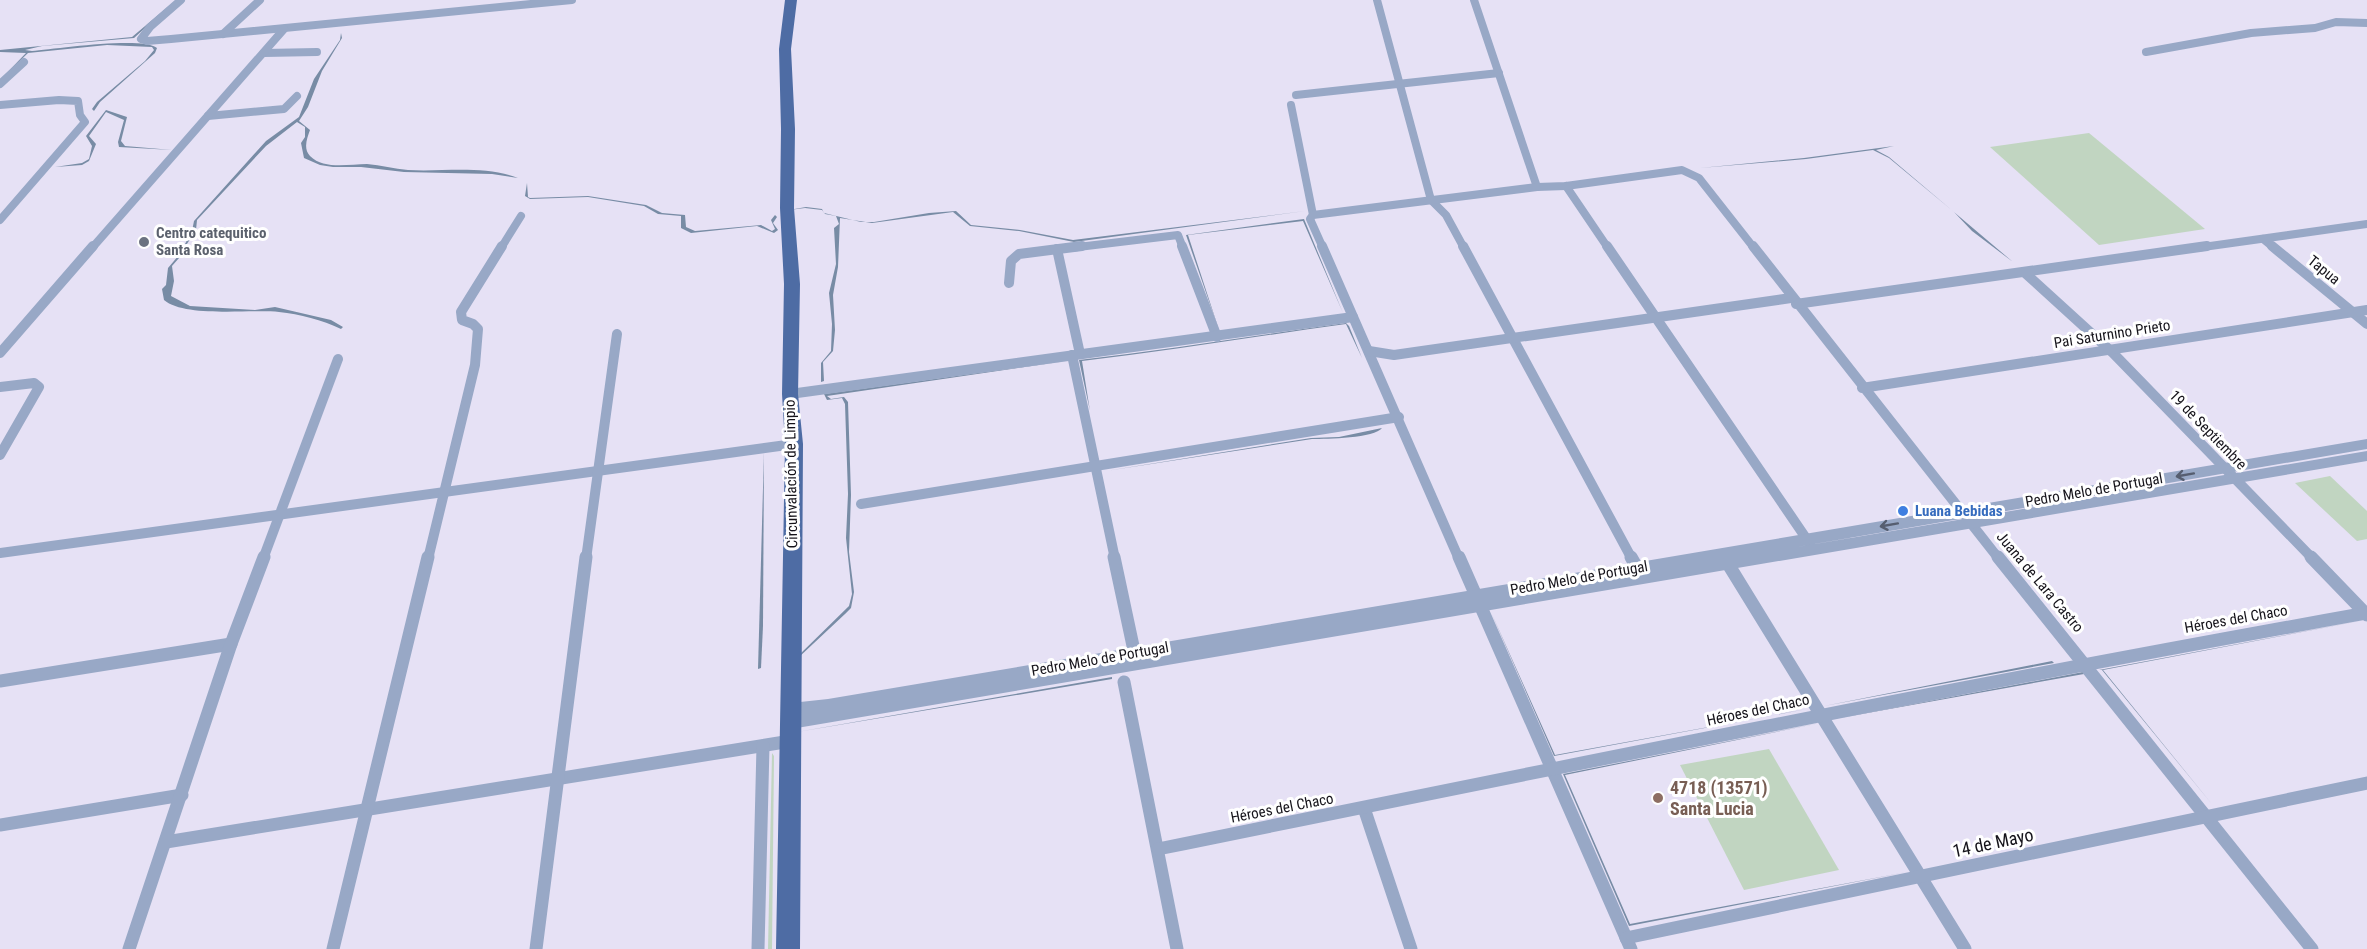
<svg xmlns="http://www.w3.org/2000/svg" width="2367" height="949" viewBox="0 0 2367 949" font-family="'Roboto Condensed',sans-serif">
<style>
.green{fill:#c1d5c1}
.water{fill:#788ca5}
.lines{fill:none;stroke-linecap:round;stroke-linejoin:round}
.minor-far2{stroke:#98a8c6;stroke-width:8}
.minor-far1{stroke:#98a8c6;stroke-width:10}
.minor{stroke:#98a8c6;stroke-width:13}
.tertiary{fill:#98a8c6;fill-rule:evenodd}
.trunk{fill:#4e6ca4;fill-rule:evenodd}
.oneway{stroke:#565e70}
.worship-dot{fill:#6b7280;stroke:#fff;stroke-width:2}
.shop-dot{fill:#3f7fe0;stroke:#fff;stroke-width:2}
.education-dot{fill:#8d6e63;stroke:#fff;stroke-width:2}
.labels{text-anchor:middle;stroke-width:6;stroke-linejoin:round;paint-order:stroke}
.worship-label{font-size:15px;font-weight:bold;fill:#5b616d;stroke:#fff;text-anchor:start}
.street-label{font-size:15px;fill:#15131a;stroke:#fff}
.shop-label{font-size:15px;font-weight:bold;fill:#366cbe;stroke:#fff;text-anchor:start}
.near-education-label{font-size:18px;font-weight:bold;fill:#785e54;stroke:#fff;text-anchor:start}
.near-street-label{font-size:18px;fill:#15131a;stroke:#fff}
</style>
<rect width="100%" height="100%" fill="#e6e1f5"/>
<g class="green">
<path d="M2089,133L2205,229L2099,245L1990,147Z"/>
<path d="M2330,476L2367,511V539L2357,541L2295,483Z"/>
<path d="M1769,749L1839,870L1744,890L1680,765Z"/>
<path d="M772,753L774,756L772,949H768Z"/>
</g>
<g class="water">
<path d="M176,0L134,38L42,46L25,50L32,51C54,49 143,36 157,48L155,53L100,102L94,111L92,109L97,102L145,61L154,50L152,47L107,45L28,53L0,80L26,53L0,52V50L132,37Z"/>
<path d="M341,33L342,38L322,71L308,107L299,121L310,130C307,138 303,149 310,156C324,170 349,164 367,164C381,165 394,169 408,170C443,172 485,165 518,178L492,174L404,172L361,167H333L320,165L304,158L301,143L305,137V127L297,122L266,146L197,220L196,230L185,247L186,250L172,266L174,281L171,296L190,306L255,310L275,307L331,320L343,327L341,329C322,320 300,314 279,312C251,309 185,318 164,300L162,289L166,285L168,268L179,255L192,231L194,221L266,141L299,117L314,79L340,40Z"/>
<path d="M106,110L127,117L121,141L125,146L172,150L119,147L118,142L124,120L106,112L89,136L96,144L89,161L82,165L55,167L82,163L89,159L92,146L86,136Z"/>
<path d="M1894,146L1876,150L1889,157L2013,262L1972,231L1954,212L1889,158L1873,150L1806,159L1700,168L1804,158Z"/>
<path d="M527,183L528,197L530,198L588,196L646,205L662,213L685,215L686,227L695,231L761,225L772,231L775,229L771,220L775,215L777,217L773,223L778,230L774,233L757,226L691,233L681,228V216L658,214L644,206L588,197L530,199L525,196Z"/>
<path d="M806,207L822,209L824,213L861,222H874L929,213L956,211L971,225L1020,230L1073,240L1305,211L1074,242L1019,231L970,226L953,212L872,223L840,218L838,267L833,295L835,330L833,351L823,362L824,381L821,382V363L831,351L832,324L829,293L836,264L834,228L839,224L836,216L825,214L822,210L805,208L789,210Z"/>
<path d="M1304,219L1343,313L1303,221L1188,235L1219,330L1186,235Z"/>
<path d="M1346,323L1349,326L1362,358L1346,324C1258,336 1170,351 1082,361L1090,411L1079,360C1169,350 1257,335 1346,323Z"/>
<path d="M1066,361L827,396L831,399L844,397L848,402L851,495L849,552L854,592L851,608L845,614L798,658L797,657L849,606L852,594L846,538L848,494L845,404L842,398L827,400L824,394Z"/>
<path d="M1382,428C1375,438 1327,439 1312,439L1106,471L1311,438L1339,437Z"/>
<path d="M764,452L763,626L761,668L758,669Z"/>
<path d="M1491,612L1555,755L1807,709L1554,756Z"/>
<path d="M2365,620L2103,670L2211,803L2102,670H2099Z"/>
<path d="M2052,661L2054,663L1824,706Z"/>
<path d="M2083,672L2084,674L1834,719Z"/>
<path d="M1112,677V679L797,732Z"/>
<path d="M1820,723L1565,775L1630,924L1907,872L1629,926L1563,774Z"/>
</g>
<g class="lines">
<g class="minor-far2">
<path d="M181,0L150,27L141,39L147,41L171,39L572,0"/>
<path d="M1377,0L1431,200L1446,215L1464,248"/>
<path d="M1474,0L1537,187"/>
<path d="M223,34L260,0"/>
<path d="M2146,52L2251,33L2315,28L2336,22L2367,23"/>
<path d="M264,53L317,52"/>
<path d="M0,84L24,62"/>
<path d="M1296,95L1499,73"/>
<path d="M0,105L59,100L78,101L80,115L85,122L0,220"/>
<path d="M1291,105L1313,215"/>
<path d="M208,116L284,109L297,96"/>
<path d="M1566,186L1608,248"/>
<path d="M2263,239L2274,248"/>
<path d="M92,248L284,29"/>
<path d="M501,248L521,216"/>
<path d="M1070,248L1178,235L1183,248"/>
<path d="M1323,248L1310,219L1313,215L1537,187L1566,186L1682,170L1699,178L1754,248"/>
<path d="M2196,248L2367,224"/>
</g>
<g class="minor-far1">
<path d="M1182,246L1217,337"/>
<path d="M1322,246L1459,559"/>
<path d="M1463,246L1632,559"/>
<path d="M1607,246L1810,544"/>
<path d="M1753,246L1999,559"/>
<path d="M2272,246L2367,324"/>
<path d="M1057,249L1080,354"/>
<path d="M2024,272L2113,353L2313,559"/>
<path d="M1009,283L1011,261L1019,254L1082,246"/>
<path d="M1796,304L2207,246"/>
<path d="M1369,351L1394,355L1791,298"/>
<path d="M0,353L93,246"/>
<path d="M1072,355L1115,559"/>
<path d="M0,387L34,383L39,387L0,455"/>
<path d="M1862,388L2367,310"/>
<path d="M790,394L1353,317"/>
<path d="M861,504L1399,417"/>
<path d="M0,553L794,444"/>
<path d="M263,559L338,359"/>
<path d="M428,559L475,365L478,329L473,324L462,320L461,312L502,246"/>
<path d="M586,559L617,334"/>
</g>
<g class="minor">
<path d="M1114,557L1136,660"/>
<path d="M1459,557L1631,949"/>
<path d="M1631,557L1640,573"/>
<path d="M1998,557L2312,949"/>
<path d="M2311,557L2367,615"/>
<path d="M1725,559L1965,949"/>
<path d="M0,681L231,644"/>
<path d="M1124,682L1177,949"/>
<path d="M1364,808L1411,949"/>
<path d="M0,825L182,795"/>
<path d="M166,842L791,741"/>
<path d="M1158,849C1560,767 1963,685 2367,613"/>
<path d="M1626,938L2367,783"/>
<path d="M129,949L231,644L264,557"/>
<path d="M333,949L428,557"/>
<path d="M536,949L586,557"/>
<path d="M758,949L763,746"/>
</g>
<path class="tertiary" d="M2367,439V449L1791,548L2367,451V461L791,729L785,727L783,722L789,716L783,710L785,705L791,703L828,699Z"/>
<path class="trunk" d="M785,0H797L791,49L795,129L794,208L800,284L798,394L803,444L800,949H776L785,444L782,394L784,284L780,208L781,129L779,49Z"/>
</g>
<defs><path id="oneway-shaft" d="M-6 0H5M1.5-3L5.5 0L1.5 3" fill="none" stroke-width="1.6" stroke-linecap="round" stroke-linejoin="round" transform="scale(1.5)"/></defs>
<g class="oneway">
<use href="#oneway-shaft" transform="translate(2185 475) rotate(170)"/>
<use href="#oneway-shaft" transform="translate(1889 525) rotate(170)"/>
</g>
<circle class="worship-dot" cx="144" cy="242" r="6"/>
<circle class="shop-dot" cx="1903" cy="511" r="6"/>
<circle class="education-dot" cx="1658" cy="798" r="6"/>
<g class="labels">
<g class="worship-label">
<text x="156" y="238">Centro catequitico<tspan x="156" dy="17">Santa Rosa</tspan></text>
</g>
<g class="street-label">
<text transform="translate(2324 270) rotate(39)" y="5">Tapua</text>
<text transform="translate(2112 334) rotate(-9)" y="5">Pai Saturnino Prieto</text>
<text transform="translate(2208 430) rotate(46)" y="5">19 de Septiembre</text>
<text transform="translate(791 474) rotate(-91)" y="5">Circunvalación de Limpio</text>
<text transform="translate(2094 490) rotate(-10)" y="5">Pedro Melo de Portugal</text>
<text transform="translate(1579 578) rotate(-10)" y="5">Pedro Melo de Portugal</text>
<text transform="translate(2040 582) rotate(50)" y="5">Juana de Lara Castro</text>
<text transform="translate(2236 619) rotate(-10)" y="5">Héroes del Chaco</text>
<text transform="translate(1100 659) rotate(-10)" y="5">Pedro Melo de Portugal</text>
<text transform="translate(1758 710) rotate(-12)" y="5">Héroes del Chaco</text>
<text transform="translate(1282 808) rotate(-11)" y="5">Héroes del Chaco</text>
</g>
<g class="shop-label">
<text x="1915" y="516">Luana Bebidas</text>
</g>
<g class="near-education-label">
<text x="1670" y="794">4718 (13571)<tspan x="1670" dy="21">Santa Lucia</tspan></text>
</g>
<g class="near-street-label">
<text transform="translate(1993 843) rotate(-12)" y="6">14 de Mayo</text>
</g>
</g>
</svg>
